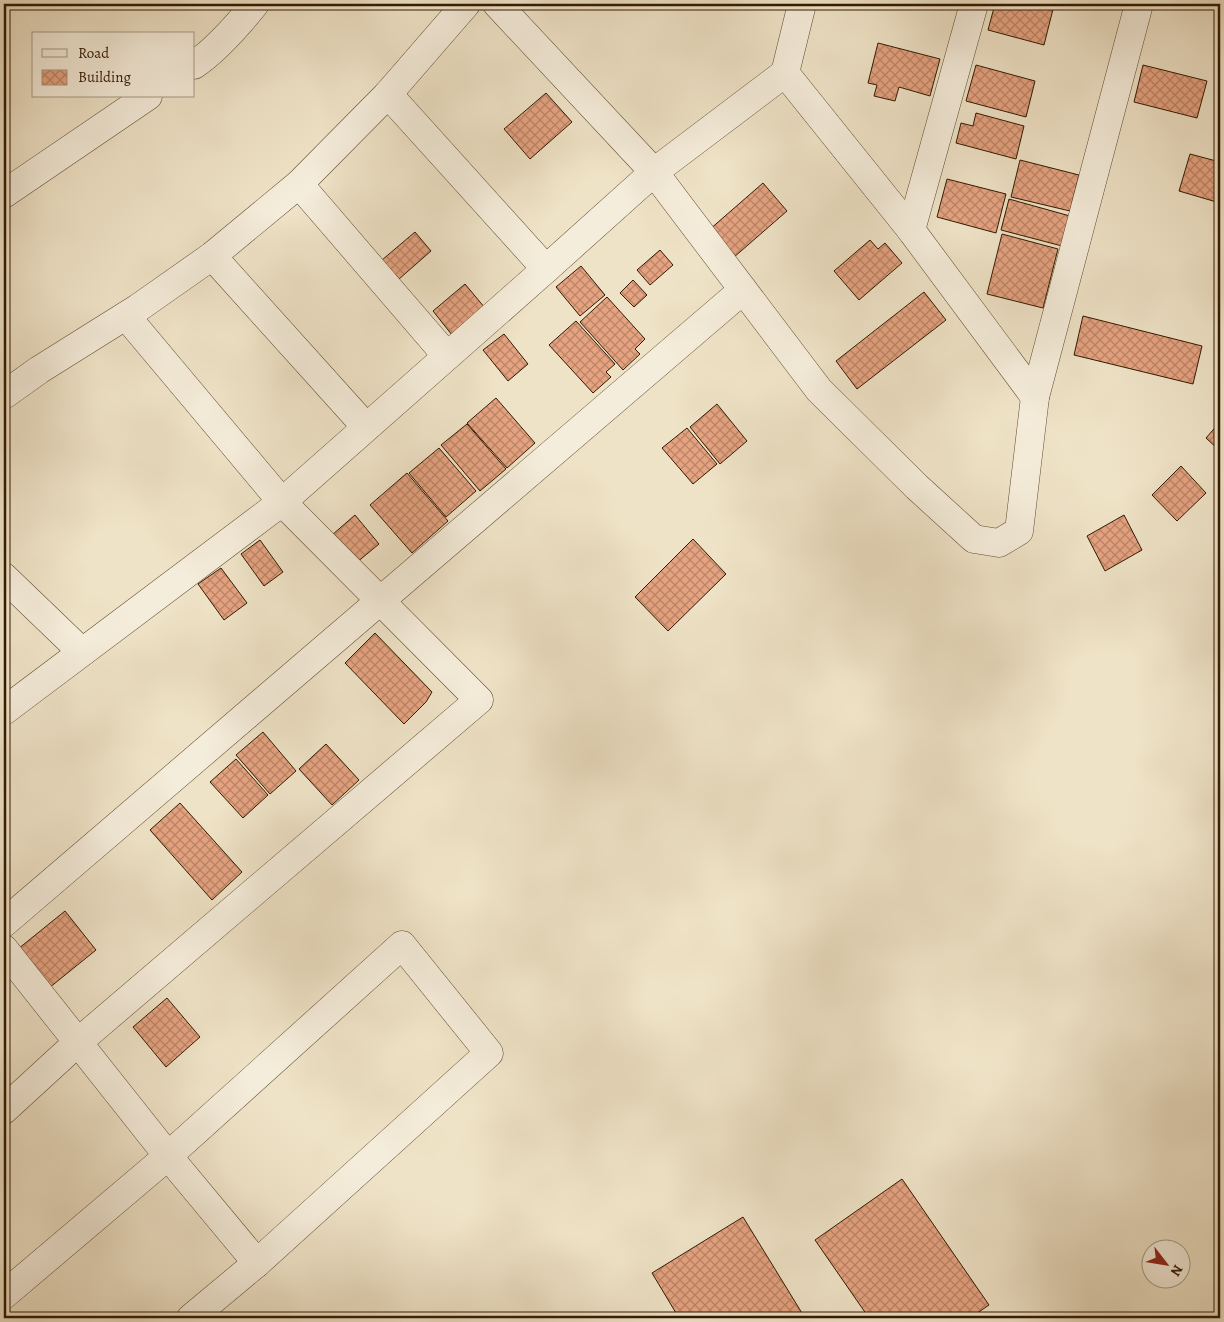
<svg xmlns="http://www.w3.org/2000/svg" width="1224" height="1322" viewBox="0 0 1224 1322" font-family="Alegreya,serif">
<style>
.building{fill:url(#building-cross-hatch);stroke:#321a00}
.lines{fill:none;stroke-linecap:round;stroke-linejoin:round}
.minor-casing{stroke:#614c32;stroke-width:29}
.minor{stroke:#f5eddb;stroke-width:28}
</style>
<defs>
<pattern id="building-cross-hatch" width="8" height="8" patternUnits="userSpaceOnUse" patternTransform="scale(1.25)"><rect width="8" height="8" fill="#e6a381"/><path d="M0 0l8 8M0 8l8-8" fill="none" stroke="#bb8467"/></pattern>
</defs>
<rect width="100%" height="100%" fill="#efe3c7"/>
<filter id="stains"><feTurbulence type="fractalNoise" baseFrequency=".004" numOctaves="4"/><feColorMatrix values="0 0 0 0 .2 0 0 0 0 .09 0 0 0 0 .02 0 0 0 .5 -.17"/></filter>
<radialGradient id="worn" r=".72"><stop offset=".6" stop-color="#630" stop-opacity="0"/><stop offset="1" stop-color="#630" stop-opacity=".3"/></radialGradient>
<g class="building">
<path d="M995,4H1034L1053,9L1044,45L988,30Z"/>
<path d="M878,43L940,59L930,96L899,87L895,101L874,96L877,85L868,83Z"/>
<path d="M976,65L1035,81L1026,117L966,101Z"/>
<path d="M1143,65L1207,81L1197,118L1134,102Z"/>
<path d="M546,93L572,122L530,159L504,129Z"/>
<path d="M976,113L1024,126L1016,159L956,143L961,123L973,126Z"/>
<path d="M1190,154L1220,162V203L1179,191Z"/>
<path d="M1020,160L1079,175L1070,211L1011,197Z"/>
<path d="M947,179L1006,194L996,233L937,217Z"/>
<path d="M763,183L787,211L733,258L709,230Z"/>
<path d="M1009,199L1070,216L1062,246L1001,230Z"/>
<path d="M415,232L431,251L399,279L382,260Z"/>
<path d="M1002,234L1058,249L1043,308L987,294Z"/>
<path d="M870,240L878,249L885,243L902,263L859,300L834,271Z"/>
<path d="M660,250L673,265L650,285L637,270Z"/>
<path d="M581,266L605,295L580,316L556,287Z"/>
<path d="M633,280L647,295L634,307L620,293Z"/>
<path d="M465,284L485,308L452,335L433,311Z"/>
<path d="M924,292L946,320L857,389L836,361Z"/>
<path d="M607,297L645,339L635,349L640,354L623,370L580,322Z"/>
<path d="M1083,316L1202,346L1193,384L1074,355Z"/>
<path d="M576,321L615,364L606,372L611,377L593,393L549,345Z"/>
<path d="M504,334L528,364L508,381L483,350Z"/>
<path d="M496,398L535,443L507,468L467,423Z"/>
<path d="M717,404L747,441L720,464L690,427Z"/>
<path d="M1220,422V451L1206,438Z"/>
<path d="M467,424L506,469L480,491L441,445Z"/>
<path d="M687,428L717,464L693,484L662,448Z"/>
<path d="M439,448L476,491L446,517L409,473Z"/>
<path d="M1181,466L1206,493L1177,521L1152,495Z"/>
<path d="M407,473L448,521L412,553L370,505Z"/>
<path d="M355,515L379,544L356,563L332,535Z"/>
<path d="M1124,515L1142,550L1105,571L1087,536Z"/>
<path d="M693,539L726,574L668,631L635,597Z"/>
<path d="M260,540L283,572L264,586L241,554Z"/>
<path d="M221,568L247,603L224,620L198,584Z"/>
<path d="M375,633L432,692L426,702L404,724L345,663Z"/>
<path d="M263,732L296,771L270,794L236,755Z"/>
<path d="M326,744L359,780L332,805L299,769Z"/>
<path d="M236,759L268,795L243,818L210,782Z"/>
<path d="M180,803L242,872L212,900L150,830Z"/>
<path d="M65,911L96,950L49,988L18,949Z"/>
<path d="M167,998L200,1037L166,1067L133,1027Z"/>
<path d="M902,1179L989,1305L970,1318H869L815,1240Z"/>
<path d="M743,1217L805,1318H679L652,1273Z"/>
</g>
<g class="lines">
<defs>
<g id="minor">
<path d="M802,4L785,73L911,230L1035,397L1139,4"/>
<path d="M194,65C216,50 238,25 255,4"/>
<path d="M785,73L654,172L819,390L917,487L974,539L999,543L1019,531L1035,397"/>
<path d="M388,94L546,269"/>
<path d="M299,184L447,356"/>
<path d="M4,194L148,96"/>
<path d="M911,230L974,4"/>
<path d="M212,256L366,427"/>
<path d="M4,395L39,370L138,308L212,256L299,184L388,94L466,4"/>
<path d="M4,577L82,652"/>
<path d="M4,711L282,502L546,269L654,172L497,4"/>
<path d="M4,923L743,290"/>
<path d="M4,949L168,1156L257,1263L191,1318"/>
<path d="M4,1110L77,1043L479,700L282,502L126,316"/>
<path d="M4,1295L168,1156L402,945L489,1053L257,1263"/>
</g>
</defs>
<use href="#minor" class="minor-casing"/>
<use href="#minor" class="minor"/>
</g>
<rect width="1224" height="1322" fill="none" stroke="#efe3c7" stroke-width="20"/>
<rect x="5" y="5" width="1214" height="1312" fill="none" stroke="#321a00" stroke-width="2.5"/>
<rect x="10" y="10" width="1204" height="1302" fill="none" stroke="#321a00"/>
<rect x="32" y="32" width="162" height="65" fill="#f5eddb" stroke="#a79983"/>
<rect x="42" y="49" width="25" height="8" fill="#f5eddb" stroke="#a79983"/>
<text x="78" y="58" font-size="15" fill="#321a00">Road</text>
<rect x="42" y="70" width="25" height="15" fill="url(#building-cross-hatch)" stroke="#a79983"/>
<text x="78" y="82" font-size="15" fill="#321a00">Building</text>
<g transform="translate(1166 1264) rotate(121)"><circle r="24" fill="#f5eddb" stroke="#a79983"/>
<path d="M0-4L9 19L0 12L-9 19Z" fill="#8f2418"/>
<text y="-8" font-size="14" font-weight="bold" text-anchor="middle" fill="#321a00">N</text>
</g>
<rect width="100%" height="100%" filter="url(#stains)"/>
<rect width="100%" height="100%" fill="url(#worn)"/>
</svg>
